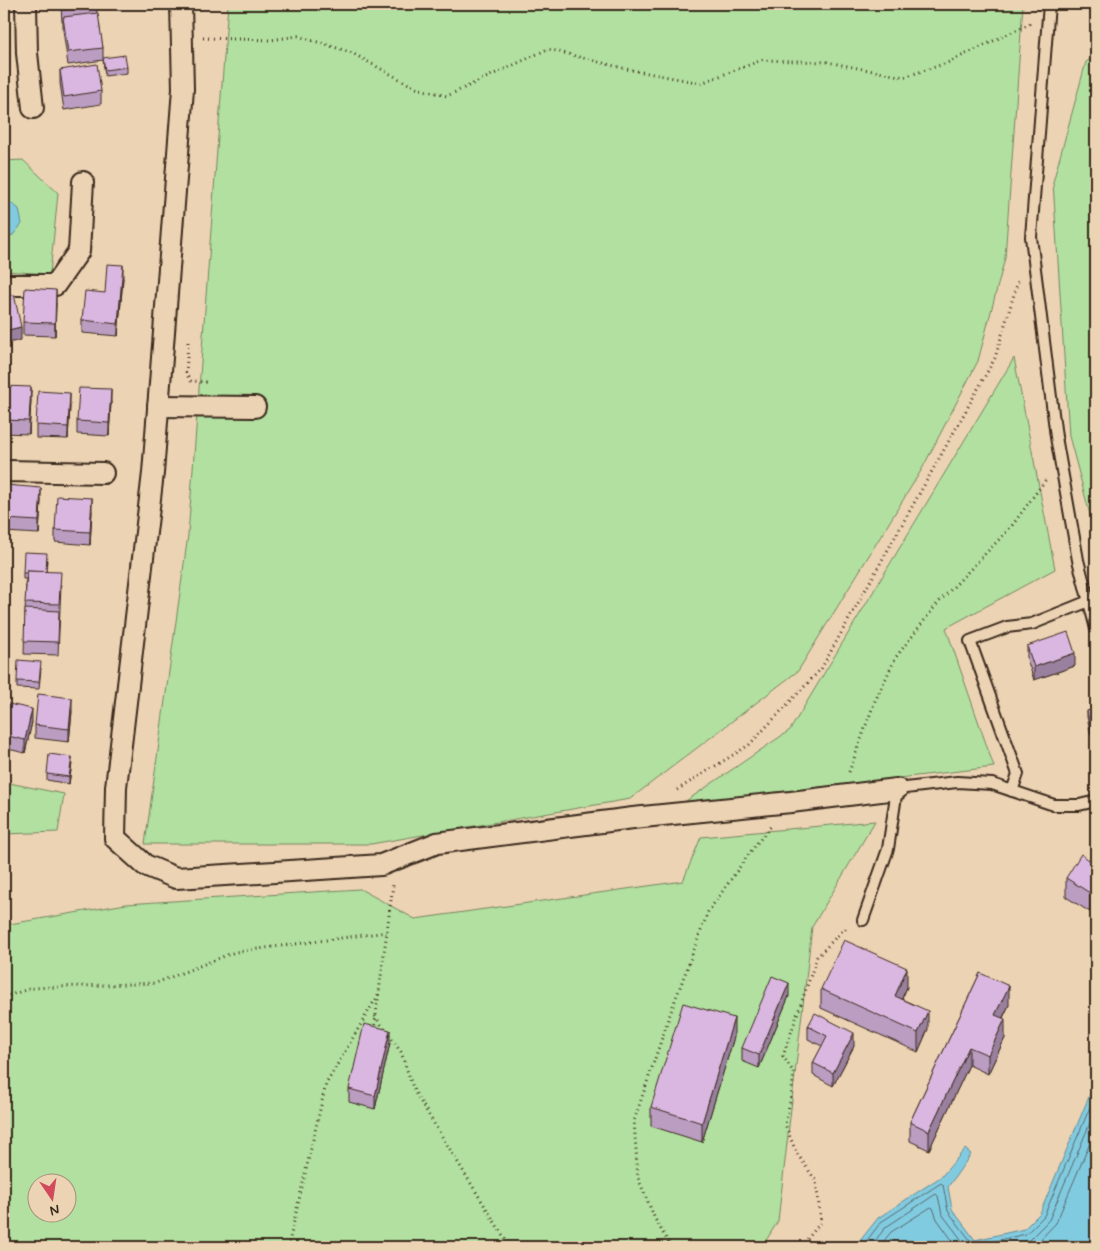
<svg xmlns="http://www.w3.org/2000/svg" width="1100" height="1251" viewBox="0 0 1100 1251" font-family="Mynerve,sans-serif">
<style>
.green{fill:#b1e0a0;stroke:#76855f;fill-rule:evenodd}
.water{fill:#81cbe1;stroke:#658b93}
.lines{fill:none;stroke-linecap:round;stroke-linejoin:round}
.shore{stroke:#576a6c;stroke-width:1}
.service-casing{stroke:#3b2a1e;stroke-width:14}
.minor-casing{stroke:#3b2a1e;stroke-width:24}
.path{stroke:#3b2a1e;stroke-width:3;stroke-dasharray:1 4;stroke-linecap:butt}
.service{stroke:#ecd3b4;stroke-width:10}
.minor{stroke:#ecd3b4;stroke-width:20}
.wall{fill:#bb9dc2;stroke:#3b2a1e}
.shaded-wall{fill:#99809e;stroke:#3b2a1e}
.building{fill:#dab7e1;stroke:#3b2a1e}
</style>
<rect width="100%" height="100%" fill="#ecd3b4"/>
<filter id="ink" filterUnits="userSpaceOnUse"><feTurbulence type="fractalNoise" baseFrequency=".02" numOctaves="2"/><feDisplacementMap in="SourceGraphic" scale="10" xChannelSelector="R" yChannelSelector="G"/><feConvolveMatrix kernelMatrix="1 2 1 2 8 2 1 2 1" color-interpolation-filters="sRGB"/></filter>
<g filter="url(#ink)">
<g class="green">
<path d="M228,4H1023L1005,258L978,361L922,469L798,671L630,799L371,844H145L188,535Z"/>
<path d="M1096,56V537L1069,436L1053,182L1086,62Z"/>
<path d="M23,160L58,193L50,274L4,271V237L13,235L11,203L4,204V161Z"/>
<path d="M1014,358L1055,569L946,628L994,767L683,803L790,730Z"/>
<path d="M4,782L64,794L58,832L4,834Z"/>
<path d="M875,821L812,927L778,1221L762,1247H4V925L126,904L360,889L415,919L683,881L701,837ZM38,1184H68V1214H38Z"/>
</g>
<g class="water">
<path d="M11,203L19,209L22,224L13,235L4,237V204Z"/>
<path d="M1096,1080V1247H855L878,1218L942,1176L965,1149L971,1154L948,1187L952,1209L975,1240L1024,1229L1040,1213Z"/>
</g>
<g class="lines">
<g class="shore">
<path d="M862,1247L881,1222L941,1183L943,1185L948,1211L973,1244L977,1245L1026,1234L1044,1216L1096,1093"/>
<path d="M870,1247L886,1227L936,1194L938,1196L942,1214L967,1247"/>
<path d="M879,1247L891,1232L931,1207L933,1208L937,1219L957,1247"/>
<path d="M994,1247L1029,1240L1049,1220L1096,1109"/>
<path d="M1029,1247L1037,1243L1056,1223L1096,1129"/>
</g>
<defs>
<g id="service">
<path d="M1049,4L1031,237L1056,437L1078,560L1096,629"/>
<path d="M1012,791L1018,774L970,641L1007,627L1032,624L1089,601"/>
<path d="M863,920L888,849L897,789L957,782L992,784L1054,805H1079L1096,801"/>
</g>
<g id="minor">
<path d="M26,4L27,53L33,108"/>
<path d="M181,4L183,89L153,473L116,787L115,838L145,865L176,878L275,872L381,865L437,843L633,818L791,802L897,789"/>
<path d="M4,285H55L79,251L83,182"/>
<path d="M158,406L255,407"/>
<path d="M4,472L7,471L103,473"/>
</g>
</defs>
<use href="#service" class="service-casing"/>
<use href="#minor" class="minor-casing"/>
<g class="path">
<path d="M203,38L271,40L298,36L350,52L416,88L447,96L548,49L626,69L701,83L762,60L827,62L904,77L947,63L1031,23"/>
<path d="M188,342L186,374L191,381L206,382"/>
<path d="M849,772L875,701L896,657L937,604L1011,527L1047,478"/>
<path d="M677,790L749,745L821,669L959,423L995,358L1018,281"/>
<path d="M4,997L32,988L156,983L235,952L387,932"/>
<path d="M375,1016L385,1030"/>
<path d="M374,1030L393,885"/>
<path d="M389,1035L401,1052L414,1091L510,1247"/>
<path d="M288,1247L326,1084L379,993"/>
<path d="M671,1247L655,1219L638,1178L634,1121L670,1014L708,912L753,848L771,826"/>
<path d="M801,1247L821,1222L816,1181L796,1152L785,1124L791,1097L794,1073L783,1056L817,957L842,931L849,927"/>
</g>
<use href="#service" class="service"/>
<use href="#minor" class="minor"/>
</g>
<g class="wall">
<path d="M61,4H97V13L103,48V58L127,67V73L105,76L103,60L68,65L63,30V22H62Z"/>
<path d="M60,70L101,91V104L64,110L60,83Z"/>
<path d="M123,278L118,336L82,333V320L105,293Z"/>
<path d="M56,303L55,336L23,335V322Z"/>
<path d="M4,386L31,400L29,434L4,433Z"/>
<path d="M111,402L109,436L77,434V421Z"/>
<path d="M70,406L68,439L36,438V425Z"/>
<path d="M41,500L39,534L4,532V519Z"/>
<path d="M92,511L90,545L55,542V530Z"/>
<path d="M47,560L46,572L61,585L58,655L24,654L26,579H23V573Z"/>
<path d="M1027,646L1075,666L1034,680L1027,659Z"/>
<path d="M41,668L39,689L17,688V681Z"/>
<path d="M4,703L32,722L25,753L4,748Z"/>
<path d="M1096,709L1091,735L1087,717V711Z"/>
<path d="M72,711L69,742L35,738V725Z"/>
<path d="M72,763L69,784L47,780V774Z"/>
<path d="M1096,848L1090,912L1066,897V878L1089,860Z"/>
<path d="M980,973L1009,1005L1003,1018L1005,1038L988,1074L969,1065L929,1150L910,1141V1122Z"/>
<path d="M907,987L902,999L928,1029L918,1052L821,1008V989Z"/>
<path d="M789,996L759,1068L742,1061V1048Z"/>
<path d="M808,1026L854,1046L833,1086L813,1075V1063L822,1046L808,1039Z"/>
<path d="M734,1037L702,1142L651,1126V1107Z"/>
<path d="M390,1043L375,1109L349,1102V1089Z"/>
</g>
<g class="shaded-wall">
<path d="M123,265V278L118,336V324Z"/>
<path d="M56,290V303L55,336V323Z"/>
<path d="M21,327V340L4,344V331Z"/>
<path d="M31,387V400L29,434V421Z"/>
<path d="M111,389V402L109,436V423Z"/>
<path d="M70,393V406L68,439V427Z"/>
<path d="M41,488V500L39,534V521Z"/>
<path d="M92,498V511L90,545V532Z"/>
<path d="M1075,653V666L1034,680V667Z"/>
<path d="M72,698V711L69,742V729Z"/>
<path d="M32,709V722L25,753V740Z"/>
<path d="M1096,727V734L1091,735V728Z"/>
<path d="M72,757V763L69,784V777Z"/>
<path d="M1096,883V902L1090,912V893Z"/>
<path d="M907,968V987L895,1014V996Z"/>
<path d="M789,983V996L759,1068V1055Z"/>
<path d="M1009,986V1005L995,1033V1015Z"/>
<path d="M928,1011V1029L918,1052V1033Z"/>
<path d="M734,1018V1037L702,1142V1123Z"/>
<path d="M1005,1019V1038L988,1074V1055Z"/>
<path d="M390,1030V1043L375,1109V1096Z"/>
<path d="M854,1033V1046L833,1086V1073Z"/>
<path d="M969,1047V1065L929,1150V1131Z"/>
</g>
<g class="building">
<path d="M62,4H97V8L62,10Z"/>
<path d="M98,13L103,48L68,52L63,17Z"/>
<path d="M125,55L127,67L105,70L103,58Z"/>
<path d="M97,64L101,91L64,97L60,70Z"/>
<path d="M107,264L123,265L118,324L82,320L85,291L105,293Z"/>
<path d="M25,288L56,290L55,323L23,322Z"/>
<path d="M14,294L21,327L4,331V297Z"/>
<path d="M4,386L31,387L29,421L4,420Z"/>
<path d="M79,388L111,389L109,423L77,421Z"/>
<path d="M38,391L70,393L68,427L36,425Z"/>
<path d="M6,485L41,488L39,521L4,519Z"/>
<path d="M57,496L92,498L90,532L55,530Z"/>
<path d="M24,552L47,553L46,572L27,571V573H23Z"/>
<path d="M27,571L61,572L59,604L25,603Z"/>
<path d="M25,609L59,611L58,642L24,641Z"/>
<path d="M1068,632L1075,653L1034,667L1027,646Z"/>
<path d="M18,660L41,662L39,682L17,681Z"/>
<path d="M38,694L72,698L69,729L35,725Z"/>
<path d="M4,703L32,709L25,740L4,735Z"/>
<path d="M1096,709V727L1091,728L1087,711Z"/>
<path d="M49,754L72,757L69,777L47,774Z"/>
<path d="M1096,848V883L1090,893L1066,878L1081,854L1089,860Z"/>
<path d="M844,940L907,968L895,996L928,1011L918,1033L821,989Z"/>
<path d="M980,973L1009,986L995,1015L1005,1019L988,1055L969,1047L929,1131L910,1122Z"/>
<path d="M772,976L789,983L759,1055L742,1048Z"/>
<path d="M683,1003L734,1018L702,1123L651,1107Z"/>
<path d="M815,1013L854,1033L833,1073L813,1063L827,1036L808,1026Z"/>
<path d="M364,1024L390,1030L375,1096L349,1089Z"/>
</g>
</g>
<rect width="1100" height="1251" fill="none" stroke="#ecd3b4" stroke-width="20"/>
<rect x="10" y="10" width="1080" height="1231" fill="none" stroke="#3b2a1e" stroke-width="2" filter="url(#ink)"/>
<g transform="translate(52 1198) rotate(167)"><circle r="24" fill="#ecd3b4" stroke="#a58f78"/>
<path d="M0-4L9 19L0 12L-9 19Z" fill="#d1495b"/>
<text y="-8" font-size="14" font-weight="bold" text-anchor="middle" fill="#3b2a1e">N</text>
</g>
</svg>
